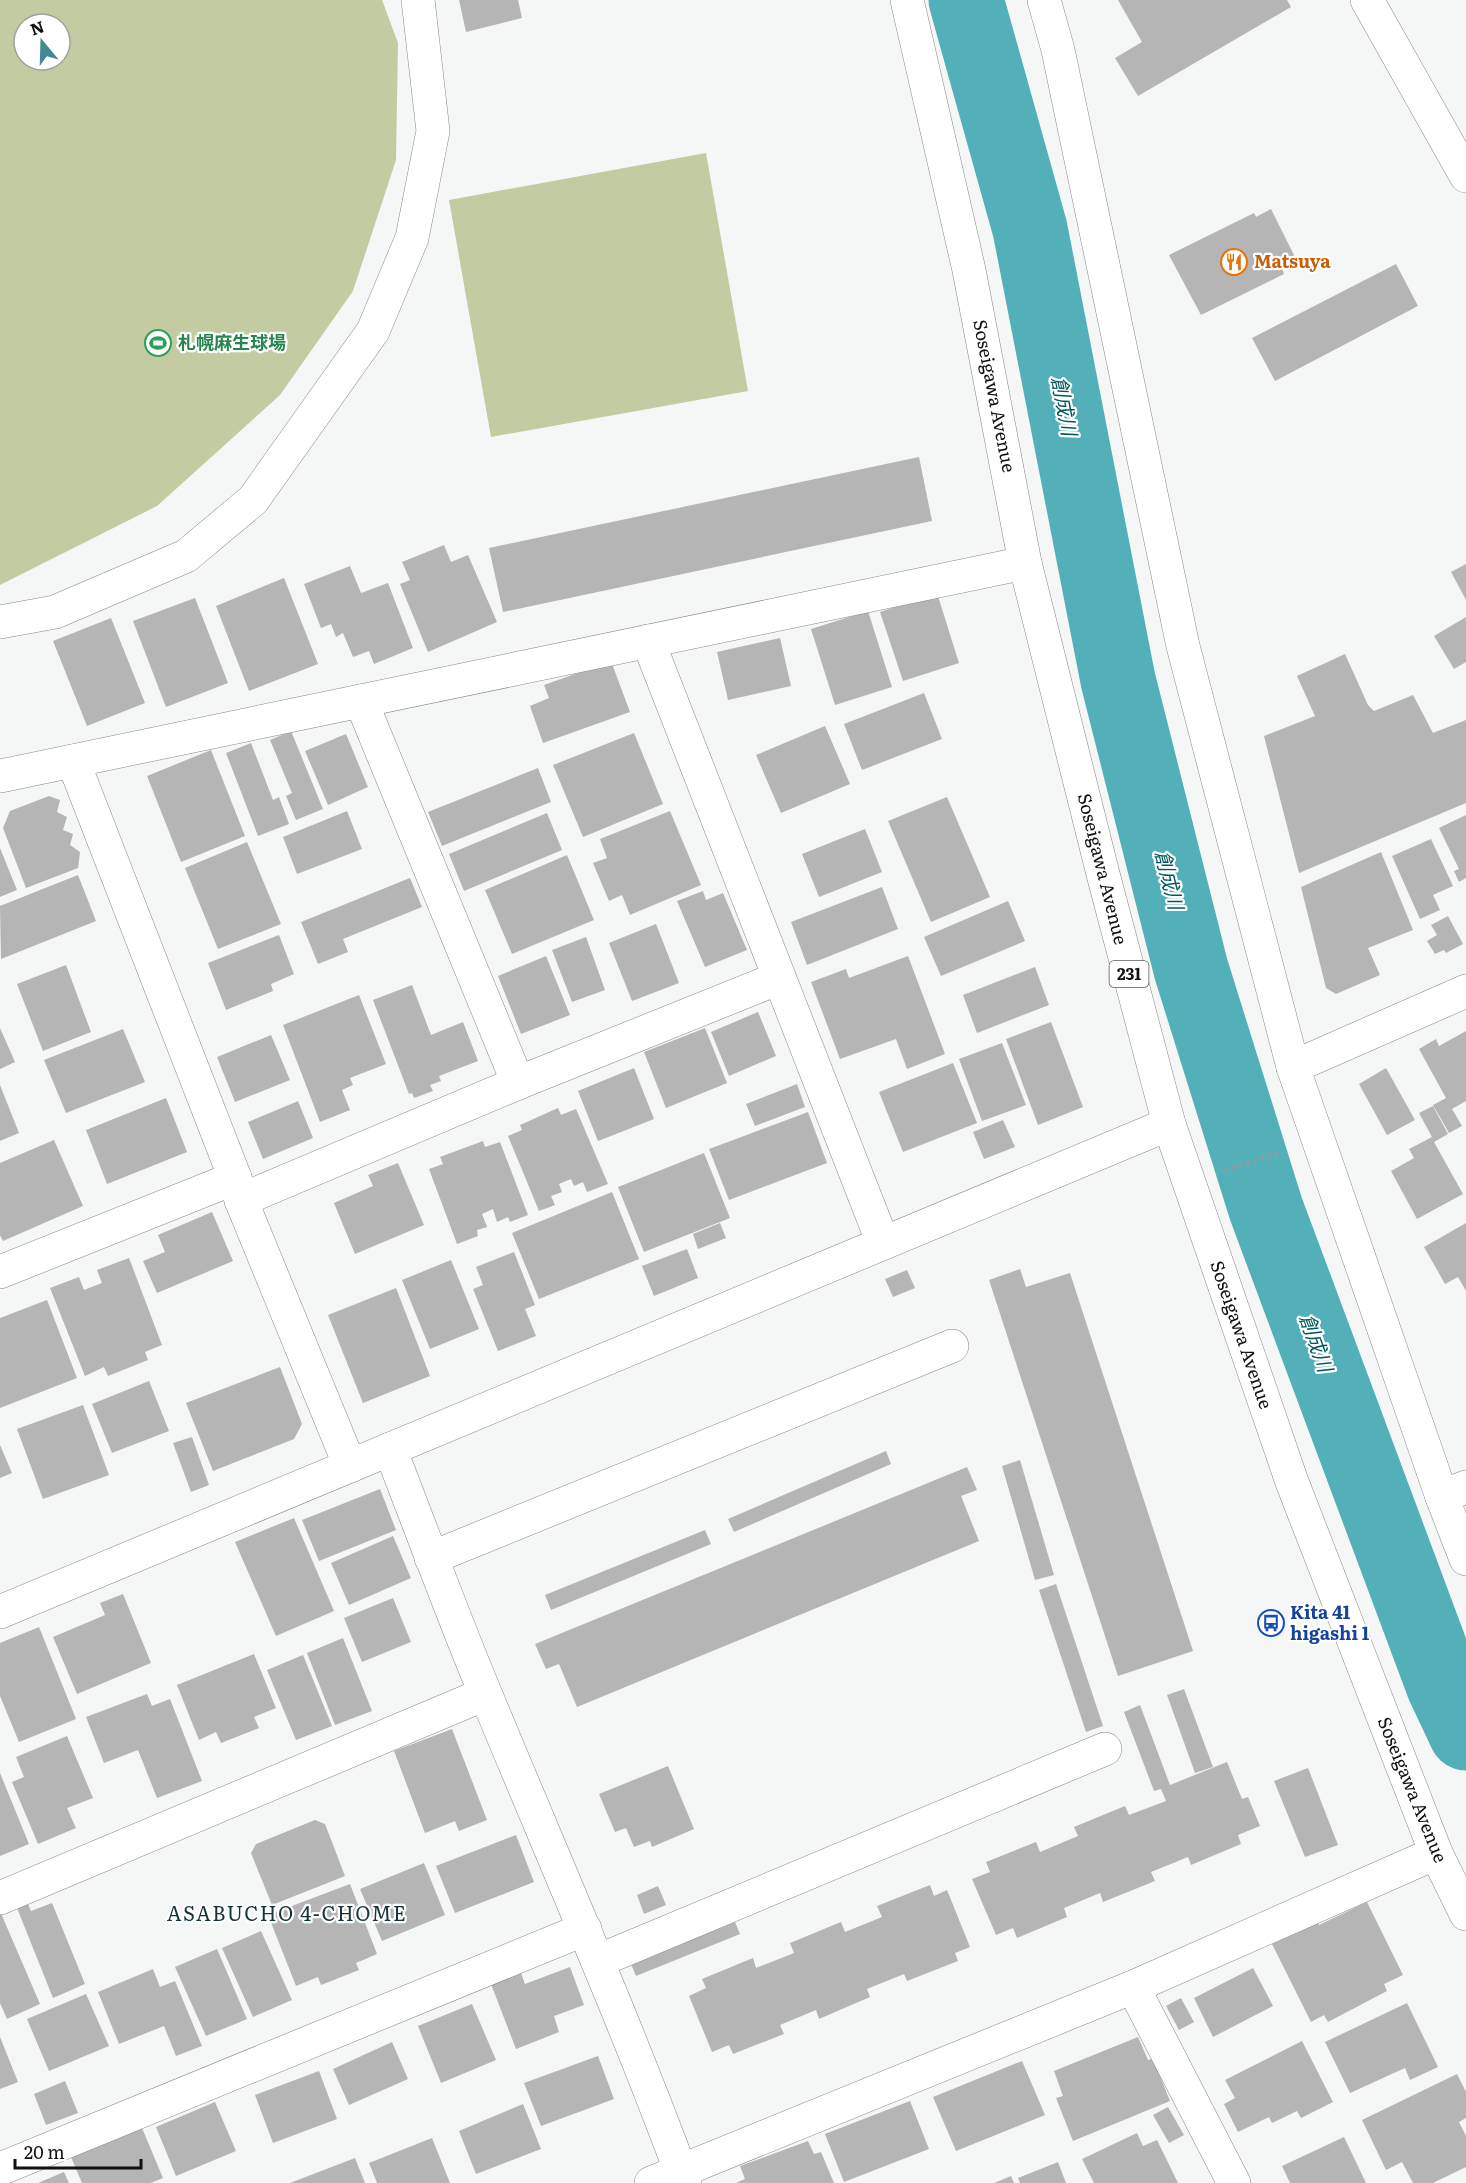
<svg xmlns="http://www.w3.org/2000/svg" width="1466" height="2183" viewBox="0 0 1466 2183" font-family="Literata,'Noto Sans JP',serif">
<style>
.green{fill:#c3cba2;fill-rule:evenodd}
.lines{fill:none;stroke-linecap:round;stroke-linejoin:round}
.river{stroke:#53b0b9;stroke-width:75}
.building{fill:#b6b5b6}
.minor-casing{stroke:#888889;stroke-width:34}
.highway-casing{stroke:#888889;stroke-width:34}
.path{stroke:#989898;stroke-width:4;stroke-dasharray:3 4.5;stroke-linecap:butt}
.minor{stroke:#fff;stroke-width:33}
.highway{stroke:#fff;stroke-width:33}
.labels{text-anchor:middle;stroke-width:4.5;stroke-linejoin:round;paint-order:stroke}
.shield{fill:#fff;stroke:#585858;stroke-width:1.5}
.shield-label{font-size:16px;font-weight:bold;fill:#111}
.food-label{font-size:18px;font-weight:bold;fill:#c56008;stroke:#fff;text-anchor:start}
.leisure-label{font-size:18px;font-weight:bold;fill:#27864d;stroke:#fff;text-anchor:start}
.street-label{font-size:18px;fill:#111;stroke:#fff}
.transit-label{font-size:18px;font-weight:bold;fill:#164399;stroke:#fff;text-anchor:start}
.water-label{font-size:20px;font-style:italic;fill:#01585e;stroke:#fff}
.neighbourhood-label{font-size:20px;letter-spacing:1.5px;fill:#14363a;stroke:#fff}
</style>
<rect width="100%" height="100%" fill="#f5f6f6"/>
<g class="green">
<path d="M0,0H382L398,43L396,160L353,291L280,395L157,506L0,585ZM24,24H60V60H24Z"/>
<path d="M706,153L748,391L491,437L449,200Z"/>
</g>
<g class="lines">
<path class="river" d="M966,0L1030,229L1118,680L1191,969L1266,1209L1443,1684L1466,1733"/>
</g>
<g class="building">
<path d="M459,0H518L522,18L466,32Z"/>
<path d="M1118,0H1287L1291,7L1138,96L1115,58L1142,42Z"/>
<path d="M1271,209L1297,261L1282,268L1284,274L1201,315L1169,255L1254,213L1256,217Z"/>
<path d="M1396,264L1418,306L1275,381L1252,338Z"/>
<path d="M919,457L932,521L503,612L489,548Z"/>
<path d="M444,545L451,562L468,555L497,622L428,652L400,584L410,580L402,562Z"/>
<path d="M1466,564V600L1451,572Z"/>
<path d="M350,566L361,593L388,583L413,648L374,664L369,651L353,657L343,633L336,637L331,624L321,628L304,584Z"/>
<path d="M284,578L318,664L249,691L216,606Z"/>
<path d="M937,593L959,663L903,681L880,612Z"/>
<path d="M195,598L228,683L166,707L133,621Z"/>
<path d="M868,611L892,687L835,705L811,629Z"/>
<path d="M1466,617V662L1454,669L1434,636Z"/>
<path d="M111,618L145,703L87,726L53,641Z"/>
<path d="M780,638L791,686L728,700L717,652Z"/>
<path d="M1345,654L1368,705L1374,711L1413,695L1433,733L1466,720V803L1299,873L1264,736L1315,716L1297,676Z"/>
<path d="M611,661L630,712L543,743L530,706L549,698L544,685Z"/>
<path d="M924,693L942,739L862,770L844,724Z"/>
<path d="M825,726L850,784L781,813L756,755Z"/>
<path d="M291,731L323,809L296,820L286,796L292,793L270,740Z"/>
<path d="M634,733L663,804L583,837L553,765Z"/>
<path d="M346,734L368,787L328,805L305,751Z"/>
<path d="M251,743L273,800L279,797L289,824L258,836L226,753Z"/>
<path d="M211,750L245,836L181,862L147,776Z"/>
<path d="M538,768L551,802L442,846L428,812Z"/>
<path d="M49,796L60,800L57,812L67,817L63,830L73,834L70,845L80,852L78,868L26,888L3,828L10,811Z"/>
<path d="M947,797L990,897L931,922L888,821Z"/>
<path d="M347,811L362,849L297,874L283,837Z"/>
<path d="M670,811L701,885L630,915L622,895L609,901L593,863L607,858L600,839Z"/>
<path d="M547,813L562,850L464,891L449,854Z"/>
<path d="M1466,815V878L1459,882L1454,871L1459,869L1439,828Z"/>
<path d="M865,829L882,872L819,897L802,854Z"/>
<path d="M1431,839L1453,886L1433,895L1440,910L1420,919L1392,856Z"/>
<path d="M247,842L281,924L218,949L185,868Z"/>
<path d="M0,848L17,890L0,897Z"/>
<path d="M1381,852L1413,930L1368,948L1380,975L1336,994L1326,988L1301,887Z"/>
<path d="M567,855L594,920L512,954L485,890Z"/>
<path d="M78,875L96,921L1,959L0,906Z"/>
<path d="M410,878L422,907L343,939L348,952L318,964L301,922Z"/>
<path d="M882,887L898,929L807,965L791,922Z"/>
<path d="M703,891L706,900L723,893L747,950L705,967L677,901Z"/>
<path d="M1008,901L1025,941L941,976L924,937Z"/>
<path d="M1448,916L1463,944L1446,953L1444,950L1435,954L1427,941L1437,935L1431,925Z"/>
<path d="M656,924L679,983L632,1001L609,943Z"/>
<path d="M279,935L294,974L271,984L273,991L226,1010L208,963Z"/>
<path d="M586,937L605,990L572,1002L552,950Z"/>
<path d="M546,956L570,1015L521,1034L498,976Z"/>
<path d="M908,956L945,1054L907,1069L896,1039L840,1059L811,982L846,969L849,978Z"/>
<path d="M66,965L91,1032L43,1051L17,984Z"/>
<path d="M1035,967L1049,1005L977,1033L963,995Z"/>
<path d="M412,985L431,1035L463,1022L478,1061L439,1076L441,1081L430,1085L433,1091L414,1098L412,1093L409,1094L373,1000Z"/>
<path d="M359,995L386,1064L350,1078L353,1085L342,1090L350,1110L320,1122L283,1025Z"/>
<path d="M758,1012L776,1056L729,1076L711,1032Z"/>
<path d="M1051,1022L1083,1107L1038,1125L1006,1039Z"/>
<path d="M0,1028L15,1062L0,1069Z"/>
<path d="M705,1028L727,1083L666,1108L644,1052Z"/>
<path d="M123,1029L145,1082L66,1113L44,1060Z"/>
<path d="M1466,1031V1101L1452,1109L1462,1126L1449,1133L1433,1105L1446,1098L1419,1049L1436,1039L1439,1046Z"/>
<path d="M271,1035L290,1080L235,1102L217,1057Z"/>
<path d="M1002,1043L1026,1105L982,1121L959,1059Z"/>
<path d="M953,1063L977,1123L903,1152L879,1092Z"/>
<path d="M634,1068L654,1119L598,1141L578,1091Z"/>
<path d="M1386,1068L1415,1120L1387,1135L1359,1084Z"/>
<path d="M797,1084L805,1107L755,1126L746,1104Z"/>
<path d="M0,1085L19,1133L0,1141Z"/>
<path d="M166,1098L187,1152L107,1184L86,1130Z"/>
<path d="M298,1101L313,1138L263,1159L248,1122Z"/>
<path d="M1433,1106L1448,1134L1434,1142L1463,1194L1417,1219L1391,1171L1414,1158L1409,1149L1432,1137L1419,1113Z"/>
<path d="M558,1108L561,1115L576,1109L608,1184L587,1192L583,1182L574,1186L571,1179L559,1184L562,1192L551,1196L555,1205L539,1211L508,1136L522,1130L520,1125Z"/>
<path d="M808,1112L827,1163L729,1200L709,1149Z"/>
<path d="M1003,1120L1015,1147L984,1159L973,1132Z"/>
<path d="M54,1140L83,1206L3,1241L0,1235V1163Z"/>
<path d="M483,1141L485,1147L500,1142L528,1215L510,1222L508,1217L497,1222L493,1209L482,1214L487,1227L477,1230L478,1236L457,1244L429,1169L443,1164L440,1157Z"/>
<path d="M704,1153L730,1218L644,1252L618,1187Z"/>
<path d="M398,1163L424,1225L355,1254L334,1203L373,1186L368,1175Z"/>
<path d="M612,1192L639,1259L539,1299L512,1233Z"/>
<path d="M212,1212L233,1261L157,1293L143,1261L165,1252L158,1235Z"/>
<path d="M720,1223L726,1238L698,1249L693,1234Z"/>
<path d="M1466,1223V1291L1458,1277L1445,1284L1424,1247Z"/>
<path d="M687,1249L698,1278L654,1296L642,1266Z"/>
<path d="M514,1252L535,1305L525,1309L536,1336L498,1351L473,1289L483,1285L476,1267Z"/>
<path d="M129,1258L162,1345L145,1352L148,1360L108,1376L104,1367L85,1376L50,1288L79,1277L84,1290L102,1283L97,1270Z"/>
<path d="M451,1260L479,1329L430,1349L402,1280Z"/>
<path d="M1020,1269L1026,1287L1070,1273L1193,1651L1118,1676L989,1280Z"/>
<path d="M907,1270L915,1288L893,1297L885,1279Z"/>
<path d="M396,1288L430,1376L363,1403L328,1315Z"/>
<path d="M47,1300L77,1378L0,1408V1318Z"/>
<path d="M280,1367L302,1424L294,1439L213,1471L186,1403Z"/>
<path d="M149,1381L169,1431L112,1453L92,1404Z"/>
<path d="M83,1405L109,1475L43,1499L17,1429Z"/>
<path d="M192,1437L209,1485L191,1492L173,1443Z"/>
<path d="M0,1445L12,1473L0,1478Z"/>
<path d="M886,1451L891,1464L734,1532L728,1519Z"/>
<path d="M1020,1460L1054,1575L1035,1580L1002,1466Z"/>
<path d="M967,1467L977,1490L961,1496L979,1541L577,1707L559,1664L546,1669L535,1644Z"/>
<path d="M380,1489L396,1530L319,1561L302,1520Z"/>
<path d="M294,1518L334,1611L276,1636L235,1542Z"/>
<path d="M705,1530L711,1544L551,1610L545,1595Z"/>
<path d="M393,1536L411,1578L349,1605L331,1563Z"/>
<path d="M1056,1584L1103,1726L1086,1732L1039,1590Z"/>
<path d="M123,1594L151,1663L77,1694L53,1637L105,1615L100,1603Z"/>
<path d="M393,1598L411,1642L362,1662L344,1618Z"/>
<path d="M39,1627L76,1719L19,1742L0,1696V1643Z"/>
<path d="M343,1638L372,1711L335,1725L307,1653Z"/>
<path d="M254,1654L276,1708L254,1717L259,1728L221,1743L216,1732L199,1740L177,1685Z"/>
<path d="M303,1655L332,1726L296,1740L267,1670Z"/>
<path d="M1184,1689L1213,1767L1195,1773L1167,1695Z"/>
<path d="M147,1694L152,1706L170,1699L202,1781L157,1798L138,1750L104,1763L86,1717Z"/>
<path d="M1140,1705L1170,1785L1227,1762L1242,1799L1248,1797L1260,1826L1238,1835L1241,1844L1191,1865L1188,1857L1151,1872L1155,1881L1103,1902L1100,1893L1064,1908L1067,1917L1017,1938L1013,1928L996,1935L972,1879L990,1872L986,1862L1036,1842L1040,1852L1078,1836L1074,1827L1125,1806L1129,1815L1166,1801L1161,1789L1154,1791L1124,1712Z"/>
<path d="M452,1729L487,1820L459,1831L455,1821L425,1833L394,1751Z"/>
<path d="M67,1736L93,1798L67,1808L76,1828L38,1844L12,1782L24,1777L16,1757Z"/>
<path d="M668,1766L694,1829L652,1847L650,1841L634,1847L626,1828L615,1832L599,1794Z"/>
<path d="M1308,1768L1338,1845L1305,1857L1274,1781Z"/>
<path d="M0,1773L29,1844L0,1856Z"/>
<path d="M315,1820L325,1824L345,1876L272,1905L251,1853L256,1844Z"/>
<path d="M516,1835L534,1882L455,1913L436,1866Z"/>
<path d="M424,1863L445,1915L382,1941L360,1889Z"/>
<path d="M350,1884L377,1954L356,1963L359,1970L321,1985L318,1977L296,1986L268,1915Z"/>
<path d="M930,1885L934,1896L947,1890L970,1947L955,1953L958,1961L907,1981L904,1974L867,1989L870,1997L819,2019L816,2010L780,2025L784,2034L733,2054L729,2045L712,2052L689,1996L706,1988L702,1979L753,1958L756,1968L794,1953L790,1943L841,1922L845,1932L882,1917L877,1906Z"/>
<path d="M658,1886L666,1905L644,1914L637,1895Z"/>
<path d="M1367,1902L1403,1975L1384,1984L1387,1991L1328,2022L1324,2015L1311,2022L1272,1944L1317,1921L1319,1925Z"/>
<path d="M52,1903L85,1984L53,1998L17,1908L28,1904L31,1911Z"/>
<path d="M0,1911L40,2004L7,2019L0,2003Z"/>
<path d="M735,1922L740,1934L636,1976L631,1964Z"/>
<path d="M261,1931L292,2000L253,2017L222,1948Z"/>
<path d="M217,1949L247,2019L206,2036L175,1967Z"/>
<path d="M570,1967L584,2005L554,2016L559,2032L516,2049L491,1984L521,1973L525,1984Z"/>
<path d="M1253,1968L1273,2006L1213,2037L1194,1998Z"/>
<path d="M153,1969L160,1987L175,1981L202,2046L176,2056L164,2026L119,2044L98,1992Z"/>
<path d="M86,1994L109,2046L49,2071L27,2019Z"/>
<path d="M1181,1998L1194,2022L1179,2030L1166,2006Z"/>
<path d="M1407,2003L1438,2067L1410,2080L1405,2068L1350,2093L1325,2042Z"/>
<path d="M472,2004L496,2060L441,2083L418,2026Z"/>
<path d="M0,2037L18,2082L0,2089Z"/>
<path d="M1138,2037L1148,2060L1153,2059L1170,2101L1073,2141L1056,2098L1063,2096L1054,2071Z"/>
<path d="M1302,2041L1333,2102L1301,2118L1297,2111L1272,2123L1269,2117L1238,2132L1224,2104L1235,2098L1225,2080Z"/>
<path d="M392,2042L408,2079L349,2105L333,2069Z"/>
<path d="M598,2056L614,2099L541,2126L524,2083Z"/>
<path d="M1022,2061L1045,2115L956,2151L933,2097Z"/>
<path d="M319,2071L337,2119L273,2143L255,2095Z"/>
<path d="M1457,2074L1466,2092V2118L1459,2122L1466,2136V2167L1433,2183H1413L1402,2162L1386,2170L1362,2120Z"/>
<path d="M65,2081L78,2113L46,2125L34,2094Z"/>
<path d="M910,2101L929,2149L844,2182L825,2134Z"/>
<path d="M215,2102L236,2151L176,2176L156,2127Z"/>
<path d="M523,2104L541,2149L476,2174L459,2131Z"/>
<path d="M1168,2107L1184,2135L1169,2143L1153,2115Z"/>
<path d="M142,2128L163,2178L151,2183H82L71,2157Z"/>
<path d="M1137,2133L1143,2146L1157,2140L1178,2183H1094L1082,2159Z"/>
<path d="M1344,2137L1366,2183H1290L1282,2166Z"/>
<path d="M432,2138L450,2183H377L369,2163Z"/>
<path d="M808,2141L814,2154L821,2152L834,2183H736L745,2179L740,2166Z"/>
<path d="M355,2158L365,2183H290Z"/>
<path d="M1058,2162L1066,2183H1020L1018,2178Z"/>
<path d="M64,2172L69,2183H38Z"/>
<path d="M1011,2176L1014,2183H994Z"/>
</g>
<g class="lines">
<defs>
<g id="minor">
<path d="M1367,0L1466,176"/>
<path d="M0,622L55,612L186,556L253,500L373,331L412,238L433,131L418,0"/>
<path d="M648,641L883,1243"/>
<path d="M361,701L518,1083"/>
<path d="M73,761L235,1178L241,1200L350,1466"/>
<path d="M0,776L1025,563"/>
<path d="M1293,1067L1466,991"/>
<path d="M241,1200L518,1083L779,978"/>
<path d="M0,1272L235,1178"/>
<path d="M390,1449C422,1531 452,1614 486,1695C553,1857 624,2018 685,2183"/>
<path d="M1442,1497L1466,1487"/>
<path d="M431,1558L952,1346"/>
<path d="M0,1612L1169,1124"/>
<path d="M0,1898L485,1694"/>
<path d="M598,1961L1105,1749"/>
<path d="M1133,1987L1234,2183"/>
<path d="M0,2169L585,1929"/>
<path d="M651,2183L1133,1987L1436,1853"/>
</g>
<g id="highway">
<path d="M907,0L969,270L1025,563L1103,874L1169,1124L1292,1482L1436,1853L1466,1914"/>
<path d="M1044,0L1058,50L1183,646L1293,1067L1442,1497L1466,1559"/>
</g>
</defs>
<use href="#minor" class="minor-casing"/>
<use href="#highway" class="highway-casing"/>
<path class="path" d="M1225,1170L1279,1153"/>
<use href="#minor" class="minor"/>
<use href="#highway" class="highway"/>
</g>
<defs>
<symbol id="restaurant-ring" viewBox="-11 -11 22 22"><circle r="9.5" fill="#fff" stroke="#e8710a" stroke-width="1.5"/><path d="M-5-6h1v4h1v-4h1v4h1v-4h1v5L-1.5 .5V6h-2V.5L-5-1ZM5-6V6H3V1.5H1.5Q1.5-4 5-6Z" fill="#e8710a"/></symbol>
<symbol id="stadium-ring" viewBox="-11 -11 22 22"><circle r="9.5" fill="#fff" stroke="#2e9e5b" stroke-width="1.5"/><path d="M0-5a6.5 5 0 1 0 0 10a6.5 5 0 1 0 0-10ZM-3.5-1.8h7v3.6h-7Z" fill="#2e9e5b"/></symbol>
<symbol id="bus-ring" viewBox="-11 -11 22 22"><circle r="9.5" fill="#fff" stroke="#1a4fb4" stroke-width="1.5"/><path d="M-5-6H5V4H4V6H2V4H-2V6H-4V4H-5ZM-3.5-4V0h7V-4ZM-3.5 1.2v1.5H-2V1.2ZM2 1.2v1.5H3.5V1.2Z" fill="#1a4fb4"/></symbol>
</defs>
<g fill-rule="evenodd">
<use href="#restaurant-ring" x="1219" y="247" width="30" height="30"/>
<use href="#stadium-ring" x="143" y="328" width="30" height="30"/>
<use href="#bus-ring" x="1256" y="1608" width="30" height="30"/>
</g>
<g class="labels">
<rect class="shield" x="1109.5" y="961" width="39" height="26" rx="4.5"/>
<g class="shield-label">
<text x="1129" y="980">231</text>
</g>
<g class="food-label">
<text x="1254" y="268">Matsuya</text>
</g>
<g class="leisure-label">
<text x="178" y="349">札幌麻生球場</text>
</g>
<g class="street-label">
<text transform="translate(994 396) rotate(79)" y="6">Soseigawa Avenue</text>
<text transform="translate(1102 869) rotate(76)" y="6">Soseigawa Avenue</text>
<text transform="translate(1241 1335) rotate(71)" y="6">Soseigawa Avenue</text>
<text transform="translate(1412 1790) rotate(68)" y="6">Soseigawa Avenue</text>
</g>
<g class="transit-label">
<text x="1290" y="1619">Kita 41<tspan x="1290" dy="21">higashi 1</tspan></text>
</g>
<g class="water-label">
<text transform="translate(1064 406) rotate(79)" y="7">創成川</text>
<text transform="translate(1169 880) rotate(76)" y="7">創成川</text>
<text transform="translate(1316 1343) rotate(70)" y="7">創成川</text>
</g>
<g class="neighbourhood-label">
<text x="287" y="1921">ASABUCHO 4-CHOME</text>
</g>
</g>
<g transform="translate(42 42) rotate(341)"><circle r="28" fill="#ffffff" stroke="#a0a0a0" stroke-width="1.5"/>
<path d="M0-4.5L10 22L0 15L-10 22Z" fill="#428991"/>
<text y="-9" font-size="16" font-weight="bold" text-anchor="middle" fill="#111111">N</text>
</g>
<path d="M15 2159v9h126v-9" fill="none" stroke="#111111" stroke-width="3"/>
<text x="24" y="2159" font-size="18" fill="#111111" stroke="#ffffff" stroke-width="4.5" paint-order="stroke">20 m</text>
</svg>
